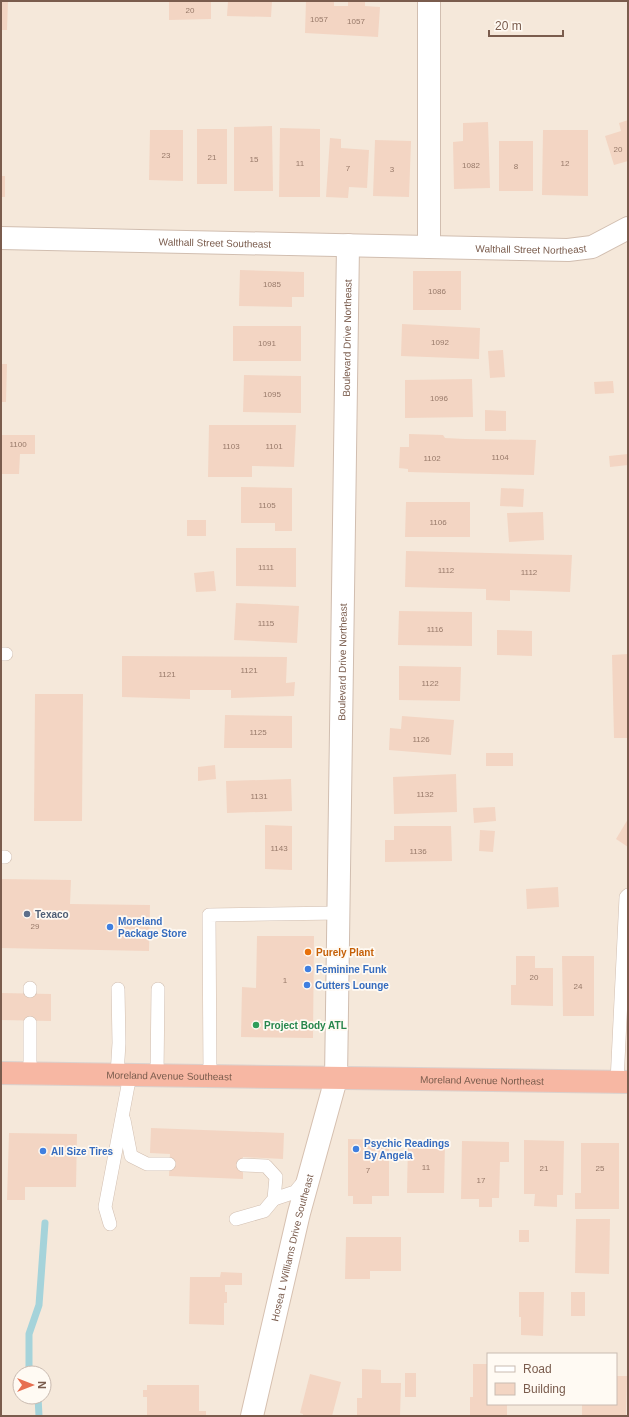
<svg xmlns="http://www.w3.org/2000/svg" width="629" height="1417" viewBox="0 0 629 1417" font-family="Arial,sans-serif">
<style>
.residential{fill:#f5e8da;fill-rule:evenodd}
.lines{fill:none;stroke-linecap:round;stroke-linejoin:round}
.stream{stroke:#a5d3da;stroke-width:7}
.building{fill:#f3d5c3}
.lane-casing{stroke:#d1beb0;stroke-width:14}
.street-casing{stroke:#d1beb0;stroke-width:24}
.secondary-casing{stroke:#d6c0b0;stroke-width:24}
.highway-casing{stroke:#dad1cd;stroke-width:24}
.lane{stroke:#fff;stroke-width:13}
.street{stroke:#fff;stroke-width:22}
.secondary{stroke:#fff;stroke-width:22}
.highway{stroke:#f7b7a3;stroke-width:22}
.service-dot{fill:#5c6f8a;stroke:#fffaf3;stroke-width:1.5}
.shop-dot{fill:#3f7fe0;stroke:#fffaf3;stroke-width:1.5}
.food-dot{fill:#e8710a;stroke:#fffaf3;stroke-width:1.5}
.leisure-dot{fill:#2e9e5b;stroke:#fffaf3;stroke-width:1.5}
.labels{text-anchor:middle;stroke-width:3.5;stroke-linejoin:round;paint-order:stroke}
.number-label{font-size:8px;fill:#987a6a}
.street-label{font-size:10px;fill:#7a5c4d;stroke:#fffaf3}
.service-label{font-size:10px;font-weight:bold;fill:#4e5e75;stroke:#fffaf3;text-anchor:start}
.shop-label{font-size:10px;font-weight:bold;fill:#366cbe;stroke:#fffaf3;text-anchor:start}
.food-label{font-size:10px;font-weight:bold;fill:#c56008;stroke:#fffaf3;text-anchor:start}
.leisure-label{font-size:10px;font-weight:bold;fill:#27864d;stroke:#fffaf3;text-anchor:start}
</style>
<rect width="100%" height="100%" fill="#fdf6ec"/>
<path class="residential" d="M1,1H628V1416H1ZM488,1354H616V1404H488ZM20,1373H44V1397H20Z"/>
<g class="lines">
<g class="stream">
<path d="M29,1373V1334L39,1305L45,1223"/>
<path d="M38,1397L39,1416"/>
</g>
</g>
<g class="building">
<path d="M1,1H8L7,30H1Z"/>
<path d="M169,1H211V19L169,20Z"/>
<path d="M228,1H272L271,17L227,16Z"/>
<path d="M306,1H334V6H348V1L365,2V6L380,7L378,37L305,33Z"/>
<path d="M628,120V161L614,165L605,136L621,131L619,123Z"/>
<path d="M488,122L490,188L454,189L453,142L463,141V123Z"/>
<path d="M272,126L273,191H234V127Z"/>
<path d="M280,128L320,129V197H279Z"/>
<rect x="197" y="129" width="30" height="55"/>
<path d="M150,130H183V181L149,180Z"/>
<path d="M543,130H588V196L542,195Z"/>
<path d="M330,138L341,139V148L369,150L367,188L349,187L348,198L326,197Z"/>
<path d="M375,140L411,141L409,197L373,196Z"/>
<rect x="499" y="141" width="34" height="50"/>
<rect x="1" y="176" width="4" height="21"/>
<path d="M240,270L304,272V297H292V307L239,306Z"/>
<rect x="413" y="271" width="48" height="39"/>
<path d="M402,324L480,328L479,359L401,356Z"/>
<rect x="233" y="326" width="68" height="35"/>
<path d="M503,350L505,377L490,378L488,351Z"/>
<path d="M1,364H7L6,402H1Z"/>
<path d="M244,375L301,376V413L243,412Z"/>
<path d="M472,379L473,417L405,418V380Z"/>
<path d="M613,381L614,393L595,394L594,382Z"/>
<path d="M485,410L506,411V431H485Z"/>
<path d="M209,425H296L294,467L252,466V477H208Z"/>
<path d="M409,434L443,435L445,438L465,439L536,440L534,475L408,472V469L399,468L400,447H409Z"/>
<path d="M1,435H35V454H20L19,474H1Z"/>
<path d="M628,454V465L610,467L609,456Z"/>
<path d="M241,487L292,488V531H275V523H241Z"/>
<path d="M501,488L524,489L523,507L500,506Z"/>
<path d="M406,502H470V537H405Z"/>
<path d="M543,512L544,540L509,542L507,513Z"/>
<rect x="187" y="520" width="19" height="16"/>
<path d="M236,548H296V587L236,586Z"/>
<path d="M406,551L572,555L570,592L510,590V601L486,600V589L405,587Z"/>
<path d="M214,571L216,591L196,592L194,573Z"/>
<path d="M236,603L299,606L297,643L234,640Z"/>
<path d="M399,611L472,612V646L398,645Z"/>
<path d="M497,630L532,631V656L497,655Z"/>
<path d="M628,654V738H614L612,655Z"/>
<path d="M122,656L287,657L286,683L295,682L294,696L231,698V690H190V699L122,697Z"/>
<path d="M399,666L461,667L460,701L399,700Z"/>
<path d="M35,694H83L82,821H34Z"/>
<path d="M225,715L292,716V748H224Z"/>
<path d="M402,716L454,720L451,755L389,750L390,728L401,729Z"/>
<rect x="486" y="753" width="27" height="13"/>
<path d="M215,765L216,779L198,781V767Z"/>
<path d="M456,774L457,812L394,814L393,777Z"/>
<path d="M291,779L292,811L227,813L226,781Z"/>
<path d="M495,807L496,821L474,823L473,808Z"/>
<path d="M628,819V847L616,839Z"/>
<path d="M265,825L292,826V870L265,869Z"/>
<path d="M394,826H451L452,861L385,862V840H394Z"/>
<path d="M480,830L495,831L493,852L479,851Z"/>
<path d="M1,879L71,880L70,904L150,905L149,951L1,948Z"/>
<path d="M558,887L559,907L527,909L526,889Z"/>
<path d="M257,936H314L313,1038L241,1037L242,987L256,988Z"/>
<path d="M516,956H535V968H553V1006L511,1005V985H516Z"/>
<path d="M562,956H594V1016H563Z"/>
<path d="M1,993L51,994V1021L1,1020Z"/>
<path d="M151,1128L284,1133L283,1159L243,1157V1179L169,1176L170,1154L150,1153Z"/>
<path d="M9,1133L77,1134L76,1187H25V1200H7Z"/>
<path d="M348,1139L389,1140V1196H372V1204H353V1196H348Z"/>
<path d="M524,1140L564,1141L563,1195H557V1207L534,1206L535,1194H524Z"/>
<path d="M408,1141L445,1142L444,1193H407Z"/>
<path d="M462,1141L509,1142V1162H500L499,1198H492V1207H479V1199H461Z"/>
<path d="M581,1143H619V1209H575V1193H581Z"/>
<path d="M576,1219H610L609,1274L575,1273Z"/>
<rect x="519" y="1230" width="10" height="12"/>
<path d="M346,1237H401V1271H370V1279H345Z"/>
<path d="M221,1272L242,1273V1285H225V1292H227V1303H224V1325L189,1324L190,1277H220Z"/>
<path d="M519,1292H544L543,1336L521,1335V1317H519Z"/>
<rect x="571" y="1292" width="14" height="24"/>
<path d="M473,1364H488V1404H507V1416L470,1415V1397H473Z"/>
<path d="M362,1369L381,1370V1383H401L400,1416L357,1415V1398H362Z"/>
<rect x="405" y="1373" width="11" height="24"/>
<path d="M310,1374L341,1382L332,1416H303V1414L300,1413Z"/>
<path d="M616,1376H627L626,1416H582V1404H616Z"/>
<path d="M147,1385H199V1411H206V1416H147V1397H143V1390H147Z"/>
</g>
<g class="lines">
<defs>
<g id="lane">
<path d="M1,654H6"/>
<path d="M1,857H5"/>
<path d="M30,988V991"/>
<path d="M30,1023V1074"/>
<path d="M117,1075L119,1043L118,989"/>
<path d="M157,1075L158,989"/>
<path d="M210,1076L209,915L339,913"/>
<path d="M617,1082L626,897L628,895"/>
<path d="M124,1120L131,1156L147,1164H169"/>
<path d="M274,1199L295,1192L305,1180"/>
<path d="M236,1219L264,1211L274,1199L276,1177L266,1166L243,1165"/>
<path d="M110,1224L105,1207L130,1075"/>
</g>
<g id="street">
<path id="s1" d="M1,238L568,250L592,247L628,228"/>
<path d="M429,247V1"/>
<path id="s2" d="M336,1079L348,245"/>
</g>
<g id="secondary">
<path id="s3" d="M252,1416L299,1213L336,1079"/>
</g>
<g id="highway">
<path id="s4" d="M1,1073L628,1082"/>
</g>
</defs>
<use href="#lane" class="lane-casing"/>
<use href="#street" class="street-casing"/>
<use href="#secondary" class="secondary-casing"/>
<use href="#highway" class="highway-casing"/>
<use href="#lane" class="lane"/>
<use href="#street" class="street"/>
<use href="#secondary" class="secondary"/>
<use href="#highway" class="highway"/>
</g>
<circle class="service-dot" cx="27" cy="914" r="4"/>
<g class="shop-dot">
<circle cx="110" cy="927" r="4"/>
<circle cx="308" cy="969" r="4"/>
<circle cx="307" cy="985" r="4"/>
<circle cx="356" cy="1149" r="4"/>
<circle cx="43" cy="1151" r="4"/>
</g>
<circle class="food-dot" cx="308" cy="952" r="4"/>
<circle class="leisure-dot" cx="256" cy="1025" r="4"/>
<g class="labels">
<g class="number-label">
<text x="190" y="13">20</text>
<text x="319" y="22">1057</text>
<text x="356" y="24">1057</text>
<text x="618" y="152">20</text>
<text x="166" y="158">23</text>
<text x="212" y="160">21</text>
<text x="254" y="162">15</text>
<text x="300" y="166">11</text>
<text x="565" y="166">12</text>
<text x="471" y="168">1082</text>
<text x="516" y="169">8</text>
<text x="348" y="171">7</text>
<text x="392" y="172">3</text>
<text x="272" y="287">1085</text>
<text x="437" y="294">1086</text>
<text x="440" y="345">1092</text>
<text x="267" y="346">1091</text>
<text x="272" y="397">1095</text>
<text x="439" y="401">1096</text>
<text x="18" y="447">1100</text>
<text x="231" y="449">1103</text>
<text x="274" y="449">1101</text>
<text x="500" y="460">1104</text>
<text x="432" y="461">1102</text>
<text x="267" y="508">1105</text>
<text x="438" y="525">1106</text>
<text x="266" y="570">1111</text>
<text x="446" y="573">1112</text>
<text x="529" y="575">1112</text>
<text x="266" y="626">1115</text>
<text x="435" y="632">1116</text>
<text x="249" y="673">1121</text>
<text x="167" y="677">1121</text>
<text x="430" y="686">1122</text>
<text x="258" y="735">1125</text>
<text x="421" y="742">1126</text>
<text x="425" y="797">1132</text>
<text x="259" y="799">1131</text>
<text x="279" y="851">1143</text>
<text x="418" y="854">1136</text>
<text x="35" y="929">29</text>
<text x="534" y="980">20</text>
<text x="285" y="983">1</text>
<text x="578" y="989">24</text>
<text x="426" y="1170">11</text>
<text x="544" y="1171">21</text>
<text x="600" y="1171">25</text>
<text x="368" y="1173">7</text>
<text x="481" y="1183">17</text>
</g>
<g class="street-label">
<text dy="4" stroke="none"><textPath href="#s1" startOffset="214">Walthall Street Southeast</textPath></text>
<text dy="4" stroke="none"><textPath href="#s1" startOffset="530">Walthall Street Northeast</textPath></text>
<text dy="4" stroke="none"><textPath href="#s2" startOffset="741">Boulevard Drive Northeast</textPath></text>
<text dy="4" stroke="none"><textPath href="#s2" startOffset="417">Boulevard Drive Northeast</textPath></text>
<text dy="4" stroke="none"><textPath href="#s4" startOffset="168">Moreland Avenue Southeast</textPath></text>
<text dy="4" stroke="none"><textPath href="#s4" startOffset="481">Moreland Avenue Northeast</textPath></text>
<text dy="4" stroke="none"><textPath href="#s3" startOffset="173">Hosea L Williams Drive Southeast</textPath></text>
</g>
<g class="service-label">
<text x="35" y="918">Texaco</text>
</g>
<g class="shop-label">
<text x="118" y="925">Moreland<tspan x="118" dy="12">Package Store</tspan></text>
<text x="316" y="973">Feminine Funk</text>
<text x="315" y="989">Cutters Lounge</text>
<text x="364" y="1147">Psychic Readings<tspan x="364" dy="12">By Angela</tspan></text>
<text x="51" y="1155">All Size Tires</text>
</g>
<g class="food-label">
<text x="316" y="956">Purely Plant</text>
</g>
<g class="leisure-label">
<text x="264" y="1029">Project Body ATL</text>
</g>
</g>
<rect width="629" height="1417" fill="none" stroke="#7a5c4d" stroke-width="4"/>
<rect x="487" y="1353" width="130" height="52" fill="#fffaf3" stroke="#cabbb1"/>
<rect x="495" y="1366" width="20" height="6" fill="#ffffff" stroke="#cabbb1"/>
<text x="523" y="1373" font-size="12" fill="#7a5c4d">Road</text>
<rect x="495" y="1383" width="20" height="12" fill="#f3d5c3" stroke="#cabbb1"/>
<text x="523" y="1393" font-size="12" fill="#7a5c4d">Building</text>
<g transform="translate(32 1385) rotate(90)"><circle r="19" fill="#fffaf3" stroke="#cabbb1"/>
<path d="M0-3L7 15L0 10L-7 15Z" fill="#e76f51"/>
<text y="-6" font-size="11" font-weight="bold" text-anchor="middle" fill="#7a5c4d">N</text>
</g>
<path d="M489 30v6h74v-6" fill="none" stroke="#7a5c4d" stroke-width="2"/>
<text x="495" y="30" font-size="12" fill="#7a5c4d" stroke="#fffaf3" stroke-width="3" paint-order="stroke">20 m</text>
</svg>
